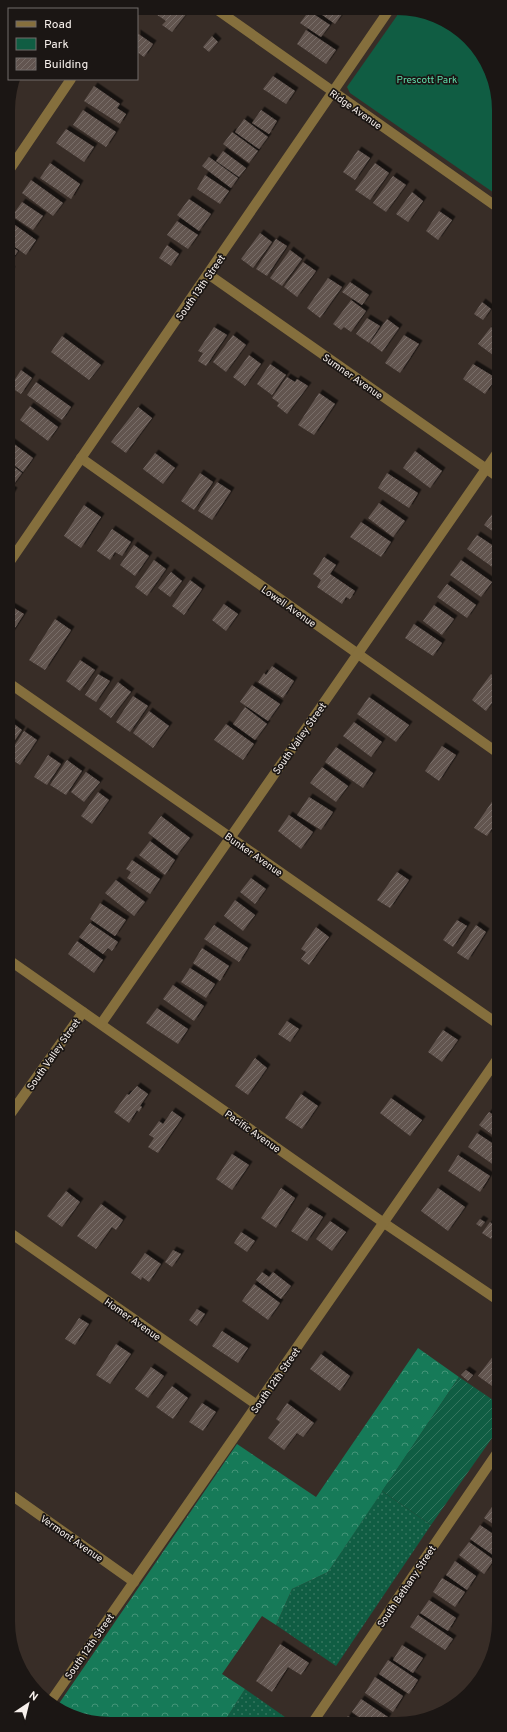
<svg xmlns="http://www.w3.org/2000/svg" width="507" height="1732" viewBox="0 0 507 1732" font-family="Overpass,sans-serif">
<style>
.grass{fill:url(#grass-dots)}
.forest{fill:url(#forest-crowns)}
.park{fill:#105d43}
.garden{fill:url(#garden-furrows)}
.building{fill:url(#building-hatch);filter:url(#shadow)}
.lines{fill:none;stroke-linecap:round;stroke-linejoin:round}
.street{stroke:#856f3d;stroke-width:10}
.labels{text-anchor:middle;stroke-width:3.5;stroke-linejoin:round;paint-order:stroke}
.park-label{font-size:10px;fill:#60dcab;stroke:#1b1614}
.street-label{font-size:10px;fill:#f7f0ec;stroke:#1b1614}
</style>
<defs>
<pattern id="grass-dots" width="8" height="8" patternUnits="userSpaceOnUse"><rect width="8" height="8" fill="#105d43"/><path d="M2 2h.1M6 6h.1" fill="none" stroke="#34755e" stroke-width="1.8" stroke-linecap="round"/></pattern>
<pattern id="forest-crowns" width="20" height="18" patternUnits="userSpaceOnUse"><rect width="20" height="18" fill="#167a58"/><path d="M2 6a3 3 0 1 1 6 0M12 15a3 3 0 1 1 6 0" fill="none" stroke="#449478"/></pattern>
<pattern id="garden-furrows" width="10" height="10" patternUnits="userSpaceOnUse"><rect width="10" height="10" fill="#105d43"/><path d="M-1 1l2-2M0 10L10 0M9 11l2-2" fill="none" stroke="#34755e"/></pattern>
<pattern id="building-hatch" width="6" height="6" patternUnits="userSpaceOnUse"><rect width="6" height="6" fill="#625550"/><path d="M-1 1l2-2M0 6l6-6M5 7l2-2" fill="none" stroke="#796e69"/></pattern>
<filter id="shadow"><feDropShadow dx="3.5" dy="-3.5" stdDeviation="0" flood-color="#0009"/></filter>
</defs>
<rect width="100%" height="100%" fill="#382d27"/>
<g class="grass">
<path d="M382,1491L431,1525L336,1666L276,1625L292,1589L328,1572Z"/>
<path d="M245,1689L292,1722H224Z"/>
</g>
<path class="forest" d="M418,1348L459,1377L328,1572L292,1589L276,1625L262,1616L222,1674L245,1689L224,1722H91L58,1705L237,1444L316,1497Z"/>
<path class="park" d="M401,10H417L469,38L497,91V195L350,93L347,87Z"/>
<path class="garden" d="M459,1377L499,1404V1428L431,1525L382,1491Z"/>
<g class="building">
<path d="M152,8H181L187,13L172,32L162,25L166,21L150,10Z"/>
<path d="M314,9L344,10H345L335,24Z"/>
<path d="M309,11L330,25L321,37L300,23Z"/>
<path d="M306,30L336,50L326,64L297,44Z"/>
<path d="M137,33L153,44L144,57L137,52Z"/>
<path d="M212,36L218,42L209,52L203,47Z"/>
<path d="M273,76L295,91L286,104L263,89Z"/>
<path d="M94,86L120,104L117,108L126,114L120,124L84,101Z"/>
<path d="M83,110L116,132L106,147L73,125Z"/>
<path d="M261,110L277,121L269,134L252,123Z"/>
<path d="M244,119L268,137L259,149L235,132Z"/>
<path d="M66,129L94,147L84,162L56,143Z"/>
<path d="M232,132L258,151L249,163L223,144Z"/>
<path d="M358,150L370,158L355,180L343,172Z"/>
<path d="M223,151L246,168L239,177L216,161Z"/>
<path d="M209,157L238,178L231,188L202,166Z"/>
<path d="M50,163L80,184L71,199L40,178Z"/>
<path d="M375,163L389,173L370,200L355,190Z"/>
<path d="M205,175L229,191L220,204L197,189Z"/>
<path d="M393,176L406,185L386,212L373,203Z"/>
<path d="M31,180L63,203L53,216L22,193Z"/>
<path d="M412,192L423,201L408,222L396,214Z"/>
<path d="M189,199L211,214L199,231L177,215Z"/>
<path d="M22,202L43,216L33,230L12,216Z"/>
<path d="M439,211L452,220L438,240L426,231Z"/>
<path d="M8,220L36,240L26,255L8,242Z"/>
<path d="M177,221L198,235L188,249L167,235Z"/>
<path d="M260,233L272,242L253,268L241,259Z"/>
<path d="M276,239L287,246L267,276L256,269Z"/>
<path d="M8,244L18,251L8,265Z"/>
<path d="M167,245L179,254L171,266L159,258Z"/>
<path d="M290,250L302,259L282,286L270,278Z"/>
<path d="M497,251V260L493,258Z"/>
<path d="M303,262L316,271L297,297L284,287Z"/>
<path d="M8,267L12,270L8,276Z"/>
<path d="M328,278L342,287L320,318L307,308Z"/>
<path d="M350,282L369,295L362,305L342,292Z"/>
<path d="M351,300L366,311L351,332L344,327L341,330L333,324Z"/>
<path d="M482,302L491,309L483,320L474,314Z"/>
<path d="M367,318L380,326L369,343L356,334Z"/>
<path d="M387,319L399,328L382,352L370,343Z"/>
<path d="M214,327L227,335L206,366L198,361L203,353L198,351Z"/>
<path d="M491,327L497,332V358L478,344Z"/>
<path d="M233,335L246,345L226,372L213,362Z"/>
<path d="M404,335L419,344L400,373L385,363Z"/>
<path d="M62,336L101,365L89,380L51,352Z"/>
<path d="M249,355L261,364L245,386L233,377Z"/>
<path d="M270,364L286,375L272,395L257,384Z"/>
<path d="M473,364L496,378L485,394L463,379Z"/>
<path d="M21,370L32,378L21,394L10,387Z"/>
<path d="M287,377L295,382L297,379L308,386L287,414L277,406L279,403L272,398Z"/>
<path d="M36,382L71,407L62,420L27,395Z"/>
<path d="M319,393L335,404L314,435L298,425Z"/>
<path d="M30,406L58,427L48,441L20,420Z"/>
<path d="M138,407L152,418L126,453L111,442Z"/>
<path d="M10,441L33,458L23,472L9,461Z"/>
<path d="M415,451L442,471L430,488L403,468Z"/>
<path d="M155,453L175,468L163,484L143,469Z"/>
<path d="M9,463L22,473L11,488L9,486Z"/>
<path d="M200,473L213,482L194,510L181,501Z"/>
<path d="M387,473L418,493L409,508L378,488Z"/>
<path d="M217,482L231,491L212,520L198,511Z"/>
<path d="M9,488L14,491L9,500Z"/>
<path d="M379,503L405,521L393,537L368,518Z"/>
<path d="M84,505L101,517L81,548L64,536Z"/>
<path d="M498,506V535L484,525Z"/>
<path d="M361,522L391,542L381,557L350,537Z"/>
<path d="M112,529L131,542L122,556L115,552L110,560L97,551Z"/>
<path d="M477,535L498,549V571L467,549Z"/>
<path d="M134,545L149,556L135,576L120,565Z"/>
<path d="M324,557L336,565L330,574L355,591L350,599L346,597L342,604L317,587L321,580L313,574Z"/>
<path d="M154,560L166,569L147,596L135,587Z"/>
<path d="M461,560L492,582L481,597L450,575Z"/>
<path d="M171,572L182,581L170,597L158,588Z"/>
<path d="M190,580L202,589L184,615L172,606Z"/>
<path d="M447,584L476,605L467,618L437,597Z"/>
<path d="M224,604L238,614L226,631L212,620Z"/>
<path d="M9,605L24,614L9,637Z"/>
<path d="M434,605L454,619L442,635L423,621Z"/>
<path d="M55,619L71,630L45,670L29,660Z"/>
<path d="M414,624L442,643L433,656L405,638Z"/>
<path d="M80,660L95,670L80,691L66,681Z"/>
<path d="M272,666L294,681L283,698L258,682L264,673L266,675Z"/>
<path d="M98,674L110,681L96,702L85,695Z"/>
<path d="M491,674L498,679V695L486,711L472,700Z"/>
<path d="M118,682L131,692L111,718L99,709Z"/>
<path d="M252,685L280,704L268,721L240,702Z"/>
<path d="M133,696L148,706L130,732L116,722Z"/>
<path d="M369,697L409,725L396,742L357,714Z"/>
<path d="M245,707L267,724L255,740L233,724Z"/>
<path d="M149,711L169,726L153,748L133,733Z"/>
<path d="M10,721L22,730L9,749V723Z"/>
<path d="M354,722L382,742L371,757L343,736Z"/>
<path d="M226,724L254,744L243,760L214,740Z"/>
<path d="M24,731L37,740L20,765L9,758V754Z"/>
<path d="M442,746L456,755L439,781L425,771Z"/>
<path d="M336,747L373,773L363,788L325,762Z"/>
<path d="M48,755L61,764L47,785L34,777Z"/>
<path d="M67,760L82,771L66,795L50,785Z"/>
<path d="M322,767L348,786L336,802L310,783Z"/>
<path d="M86,772L100,782L84,802L71,792Z"/>
<path d="M98,792L109,800L92,824L81,816Z"/>
<path d="M498,793V820L487,836L474,828Z"/>
<path d="M309,797L333,812L321,830L297,815Z"/>
<path d="M289,815L313,832L301,849L278,831Z"/>
<path d="M161,816L190,838L177,855L148,833Z"/>
<path d="M150,841L175,860L165,875L139,855Z"/>
<path d="M132,860L160,879L150,894L127,878L131,872L126,869Z"/>
<path d="M397,872L409,880L390,908L377,900Z"/>
<path d="M251,878L266,889L255,904L240,892Z"/>
<path d="M116,880L145,902L134,916L105,893Z"/>
<path d="M235,900L255,915L243,931L224,916Z"/>
<path d="M100,903L126,920L115,936L90,919Z"/>
<path d="M457,920L467,926L453,947L443,940Z"/>
<path d="M90,923L118,942L112,951L108,948L103,954L79,937Z"/>
<path d="M214,925L248,948L239,962L204,939Z"/>
<path d="M476,925L486,932L468,960L457,953Z"/>
<path d="M316,927L329,937L309,965L301,959L306,952L301,949Z"/>
<path d="M77,941L103,960L94,973L68,954Z"/>
<path d="M202,948L229,966L220,981L193,963Z"/>
<path d="M498,966V977L493,973Z"/>
<path d="M190,968L215,984L206,998L181,982Z"/>
<path d="M173,985L204,1006L194,1021L163,999Z"/>
<path d="M157,1008L188,1029L178,1044L146,1023Z"/>
<path d="M287,1021L299,1029L290,1042L278,1034Z"/>
<path d="M443,1030L458,1040L442,1062L428,1052Z"/>
<path d="M255,1058L267,1068L248,1095L235,1086Z"/>
<path d="M137,1086L148,1094L140,1106L142,1107L139,1112L137,1110L129,1123L114,1112L127,1094L129,1095Z"/>
<path d="M301,1094L318,1106L302,1129L285,1118Z"/>
<path d="M391,1098L422,1120L410,1136L380,1113Z"/>
<path d="M172,1111L182,1118L158,1153L148,1147L154,1138L149,1135L159,1121L163,1124Z"/>
<path d="M489,1112L498,1118V1139L479,1125Z"/>
<path d="M477,1133L498,1147V1168L468,1147Z"/>
<path d="M232,1154L249,1165L232,1190L216,1179Z"/>
<path d="M458,1155L490,1176L480,1192L448,1171Z"/>
<path d="M281,1188L295,1198L276,1228L261,1218Z"/>
<path d="M438,1188L465,1207L448,1231L421,1211Z"/>
<path d="M66,1191L80,1202L62,1227L47,1216Z"/>
<path d="M101,1204L123,1220L116,1230L112,1227L96,1249L77,1236Z"/>
<path d="M307,1207L323,1217L307,1241L291,1231Z"/>
<path d="M480,1219L485,1222L481,1227L476,1224Z"/>
<path d="M330,1221L346,1232L332,1251L316,1239Z"/>
<path d="M490,1222L498,1228L491,1239L482,1233Z"/>
<path d="M241,1232L255,1241L247,1252L234,1243Z"/>
<path d="M173,1250L181,1254L172,1267L165,1262Z"/>
<path d="M145,1253L161,1264L149,1282L142,1277L141,1280L131,1273Z"/>
<path d="M262,1272L269,1277L273,1272L291,1286L281,1299L256,1280Z"/>
<path d="M254,1284L280,1303L268,1320L242,1301Z"/>
<path d="M197,1309L205,1314L197,1326L189,1320Z"/>
<path d="M79,1318L89,1324L75,1345L65,1339Z"/>
<path d="M222,1331L248,1348L238,1363L212,1346Z"/>
<path d="M116,1344L131,1354L110,1384L96,1375Z"/>
<path d="M497,1351L498,1352L499,1377L492,1386L478,1376Z"/>
<path d="M321,1354L350,1376L340,1391L310,1369Z"/>
<path d="M151,1367L164,1376L148,1398L135,1389Z"/>
<path d="M466,1370L473,1375L468,1381L461,1375Z"/>
<path d="M172,1386L188,1398L173,1419L156,1407Z"/>
<path d="M202,1403L216,1412L203,1431L189,1422Z"/>
<path d="M287,1403L314,1423L303,1437L297,1433L284,1450L268,1438L280,1422L276,1419Z"/>
<path d="M499,1488V1503L492,1498Z"/>
<path d="M494,1504L499,1507V1528L484,1518Z"/>
<path d="M480,1525L499,1538V1547L493,1555L470,1539Z"/>
<path d="M469,1542L494,1560L484,1574L459,1555Z"/>
<path d="M455,1561L476,1576L467,1590L446,1575Z"/>
<path d="M442,1578L465,1592L455,1607L433,1592Z"/>
<path d="M429,1600L456,1618L448,1631L420,1613Z"/>
<path d="M418,1615L453,1639L445,1650L410,1627Z"/>
<path d="M280,1644L309,1663L301,1675L288,1667L272,1692L256,1681Z"/>
<path d="M402,1645L423,1658L413,1673L393,1660Z"/>
<path d="M388,1660L418,1680L409,1694L379,1674Z"/>
<path d="M375,1677L403,1696L393,1712L365,1693Z"/>
<path d="M361,1699L388,1717L385,1722H366L352,1712Z"/>
<path d="M348,1716L357,1722H344Z"/>
</g>
<g class="lines">
<g class="street">
<path d="M119,9V8"/>
<path d="M216,9L497,207"/>
<path d="M8,172L71,79"/>
<path d="M208,274L498,477"/>
<path d="M81,458L498,753"/>
<path d="M9,563L389,10"/>
<path d="M9,683L498,1024"/>
<path d="M9,960L384,1223L498,1300"/>
<path d="M101,1024L497,453"/>
<path d="M9,1116L83,1012"/>
<path d="M9,1232L257,1405"/>
<path d="M10,1494L134,1582"/>
<path d="M51,1701L498,1058"/>
<path d="M313,1722L499,1450"/>
</g>
</g>
<g class="labels">
<g class="park-label">
<text x="427" y="83">Prescott Park</text>
</g>
<g class="street-label">
<text transform="translate(356 109) rotate(35)" y="4">Ridge Avenue</text>
<text transform="translate(200 287) rotate(-55)" y="4">South 13th Street</text>
<text transform="translate(353 376) rotate(35)" y="4">Sumner Avenue</text>
<text transform="translate(289 606) rotate(35)" y="4">Lowell Avenue</text>
<text transform="translate(299 738) rotate(-55)" y="4">South Valley Street</text>
<text transform="translate(254 854) rotate(35)" y="4">Bunker Avenue</text>
<text transform="translate(53 1054) rotate(-55)" y="4">South Valley Street</text>
<text transform="translate(253 1131) rotate(35)" y="4">Pacific Avenue</text>
<text transform="translate(133 1319) rotate(35)" y="4">Homer Avenue</text>
<text transform="translate(275 1380) rotate(-55)" y="4">South 12th Street</text>
<text transform="translate(72 1538) rotate(35)" y="4">Vermont Avenue</text>
<text transform="translate(406 1586) rotate(-56)" y="4">South Bethany Street</text>
<text transform="translate(89 1646) rotate(-55)" y="4">South 12th Street</text>
</g>
</g>
<path d="M0 0H507V1732H0ZM110 15H397A95 95 0 0 1 492 110V1622A95 95 0 0 1 397 1717H110A95 95 0 0 1 15 1622V110A95 95 0 0 1 110 15Z" fill="#1b1614" fill-rule="evenodd"/>
<rect x="8" y="8" width="130" height="72" fill="#1b1614" stroke="#736d6a"/>
<rect x="16" y="21" width="20" height="6" fill="#856f3d" stroke="#736d6a"/>
<text x="44" y="28" font-size="12" fill="#f7f0ec">Road</text>
<rect x="16" y="38" width="20" height="12" fill="#105d43" stroke="#736d6a"/>
<text x="44" y="48" font-size="12" fill="#f7f0ec">Park</text>
<rect x="16" y="58" width="20" height="12" fill="url(#building-hatch)" stroke="#736d6a"/>
<text x="44" y="68" font-size="12" fill="#f7f0ec">Building</text>
<g transform="translate(28 1704) rotate(35)" stroke="#1b1614" stroke-width="3" paint-order="stroke">
<path d="M0-3L7 15L0 10L-7 15Z" fill="#f7f0ec"/>
<text y="-6" font-size="11" font-weight="bold" text-anchor="middle" fill="#f7f0ec">N</text>
</g>
</svg>
